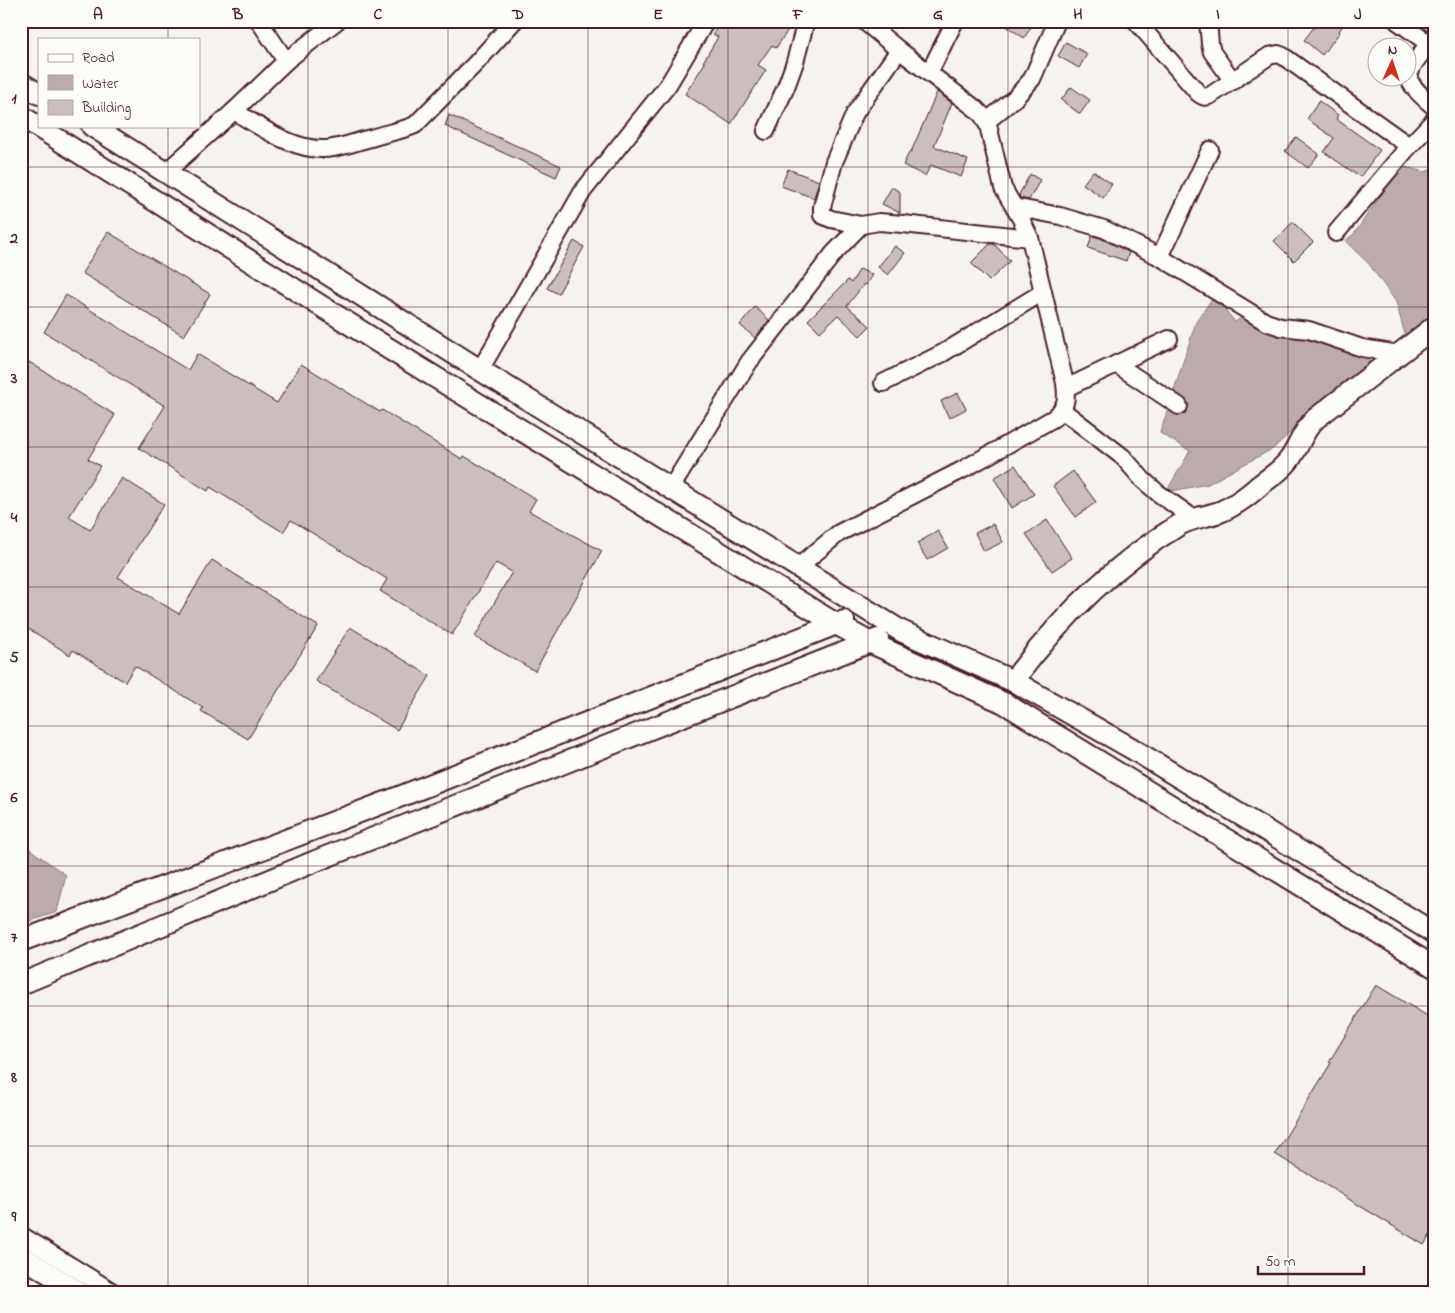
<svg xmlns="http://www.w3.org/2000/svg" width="1455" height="1313" viewBox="0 0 1455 1313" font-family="'Indie Flower',sans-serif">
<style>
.water{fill:#bbabac;stroke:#8e7378}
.building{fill:#cbbfbe;stroke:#4a1f2b}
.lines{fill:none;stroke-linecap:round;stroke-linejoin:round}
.minor-casing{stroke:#4a1f2b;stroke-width:20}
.tertiary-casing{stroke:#4a1f2b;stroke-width:24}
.minor{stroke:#fdfcf7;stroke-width:16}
.tertiary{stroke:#fdfcf7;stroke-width:20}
.grid{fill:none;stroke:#4a1f2b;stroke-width:1;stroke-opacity:0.55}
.neatline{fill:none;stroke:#4a1f2b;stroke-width:2}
.grid-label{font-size:16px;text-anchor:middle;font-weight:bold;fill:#4a1f2b}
</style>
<rect width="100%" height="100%" fill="#f6f3ef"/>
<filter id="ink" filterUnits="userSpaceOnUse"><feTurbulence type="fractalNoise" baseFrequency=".02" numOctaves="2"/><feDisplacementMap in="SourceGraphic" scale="10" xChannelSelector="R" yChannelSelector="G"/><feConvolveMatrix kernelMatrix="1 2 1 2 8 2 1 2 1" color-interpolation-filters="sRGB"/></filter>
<g filter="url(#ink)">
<g class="water">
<path d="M1401,166L1425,172L1434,168V318L1406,338L1396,302L1369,264L1345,241L1354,234Z"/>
<path d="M1214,296L1235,322L1251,312L1370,356L1368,372L1293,430L1274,448L1208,484L1166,492L1190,451L1160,433L1196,322Z"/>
<path d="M21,843L66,875L57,912L21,924Z"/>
</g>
<g class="building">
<path d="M722,21H774L788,30L776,48L772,45L758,65L766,70L731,124L685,94L705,63L703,62L718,37L713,34Z"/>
<path d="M999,21H1035L1024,38Z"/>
<path d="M1319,21H1346L1339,31L1340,32L1322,55L1304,40Z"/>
<path d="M1066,42L1087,54L1079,68L1058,56Z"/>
<path d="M1071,87L1090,100L1080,114L1061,100Z"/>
<path d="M937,92L952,103L934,146L968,160L961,177L931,165L925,176L903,165L910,151L911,152Z"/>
<path d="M1319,101L1338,115L1336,119L1380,150L1360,177L1324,152L1334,138L1307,119Z"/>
<path d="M449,115L561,166L556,177L445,126Z"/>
<path d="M1296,137L1319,154L1308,168L1285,151Z"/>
<path d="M788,169L819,181L814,198L781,186Z"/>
<path d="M1093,171L1112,184L1103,198L1083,184Z"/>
<path d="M1030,174L1040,180L1029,200L1020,198L1019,195Z"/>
<path d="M892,187L900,192V213L882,204Z"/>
<path d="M1293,222L1313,242L1294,261L1274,241Z"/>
<path d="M108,232L210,294L184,336L82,273Z"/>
<path d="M1092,236L1100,238L1129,252L1126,261L1088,248Z"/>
<path d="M574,241L584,247L558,294L547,288Z"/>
<path d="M990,244H994L1010,261L989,281L971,263Z"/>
<path d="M895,246L905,253L888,275L878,267Z"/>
<path d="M860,269L872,275L866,285L864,284L847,306L870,326L860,336L838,315L820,332L808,320L848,280L851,283Z"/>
<path d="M66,295L188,370L197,354L277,403L301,364L380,412L382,410L462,459L464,456L536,499L529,511L602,551L535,671L475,637L512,572L496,563L452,635L380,591L387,579L291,520L283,532L210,487L208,491L139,448L165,406L44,332Z"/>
<path d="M755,307L769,320L755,338L740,325Z"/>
<path d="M21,357L115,415L88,459L100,466L69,517L90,530L122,478L164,504L118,577L179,614L212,560L318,626L248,739L201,711L203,708L135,666L125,682L73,650L70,655L21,624Z"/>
<path d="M958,393L966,409L949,418L941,401Z"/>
<path d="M1015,465L1034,494L1012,508L994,478Z"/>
<path d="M1073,471L1096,502L1076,517L1053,486Z"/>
<path d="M1047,520L1072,558L1052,571L1026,534Z"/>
<path d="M993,524L1003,542L984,551L975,533Z"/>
<path d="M938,531L948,548L927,560L917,543Z"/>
<path d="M350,627L430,676L397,730L316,681Z"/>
<path d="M1376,985L1434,1020V1229L1424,1245L1275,1154L1331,1063L1329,1062Z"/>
</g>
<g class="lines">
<defs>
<g id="minor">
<path d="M259,21L286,61"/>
<path d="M1136,21L1198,93C1203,97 1205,98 1211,95L1269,56L1278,54L1283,56L1409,146"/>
<path d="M1208,21L1210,44L1212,52L1233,81"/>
<path d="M1397,21L1428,43"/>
<path d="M1434,36L1413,65L1408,78C1414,90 1424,98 1434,107"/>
<path d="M899,50L855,113L834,162L822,207V215L831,219L861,225L879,222L903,224L1030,238"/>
<path d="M929,73L955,21"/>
<path d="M234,111C262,128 300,155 333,148C346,146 358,141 371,138C386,133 401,131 415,125L476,63L514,21"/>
<path d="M986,122L1015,98L1032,79L1057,21"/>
<path d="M766,131L786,87L795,62L806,21"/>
<path d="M166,172L234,111L286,61L337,21"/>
<path d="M1014,207L1060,216L1104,229L1160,257L1266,322L1281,327L1309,330L1362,348L1399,354"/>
<path d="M1336,233L1405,151L1434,120"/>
<path d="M1160,257L1210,150"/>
<path d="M1116,364L1179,406"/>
<path d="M480,370L583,191L668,85L706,21"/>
<path d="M883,383L943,353L1043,292"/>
<path d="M1066,388L1169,339"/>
<path d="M1062,410L1123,457L1143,480L1158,493L1193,518"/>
<path d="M671,488L749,362L834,253L861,225"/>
<path d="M798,567L839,533L962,470L1054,418C1067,406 1067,400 1065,383L1030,238L1021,219L1003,188L988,125L983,116L976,109L899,50L864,21"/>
<path d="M21,1235L113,1292"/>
</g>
<g id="tertiary">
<path d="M21,83L39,94"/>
<path d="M21,116L378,342L836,624L869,642L1004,703L1434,967"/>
<path d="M92,126L480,370L901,631L1013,681L1131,748L1434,933"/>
<path d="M1013,681C1058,621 1114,564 1179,525C1193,517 1207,517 1222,511C1236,505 1249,495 1260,485C1272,476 1286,467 1293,454C1302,440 1303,431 1315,419L1434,327"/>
<path d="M21,941L399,797L844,621"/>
<path d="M21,984L318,860L878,639"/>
<path d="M21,1256L79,1292"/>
</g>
</defs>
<use href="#minor" class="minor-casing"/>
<use href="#tertiary" class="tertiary-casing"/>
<use href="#minor" class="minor"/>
<use href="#tertiary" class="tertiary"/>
</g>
</g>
<path class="grid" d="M168,21V39M308,21V1292M448,21V1292M588,21V1292M728,21V1292M868,21V1292M1008,21V1292M1148,21V1292M1288,21V1292M168,126V1292M21,167H1434M21,307H1434M21,447H1434M21,587H1434M21,726H1434M21,866H1434M21,1006H1434M21,1146H1434"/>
<rect width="1455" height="1313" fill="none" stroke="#fdfcf7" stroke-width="55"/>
<rect x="38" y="38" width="162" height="90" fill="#fdfcf7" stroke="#b5a4a5"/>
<rect x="48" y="54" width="25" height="8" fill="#fdfcf7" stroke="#b5a4a5"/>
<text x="82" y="62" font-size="15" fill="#4a1f2b">Road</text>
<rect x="48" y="75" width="25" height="15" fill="#bbabac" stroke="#b5a4a5"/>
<text x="82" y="88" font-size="15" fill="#4a1f2b">Water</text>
<rect x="48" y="100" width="25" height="15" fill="#cbbfbe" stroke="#b5a4a5"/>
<text x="82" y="112" font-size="15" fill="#4a1f2b">Building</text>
<g transform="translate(1392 62) rotate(3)"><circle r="24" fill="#fdfcf7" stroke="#b5a4a5"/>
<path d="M0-4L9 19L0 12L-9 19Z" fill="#c8321e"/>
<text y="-8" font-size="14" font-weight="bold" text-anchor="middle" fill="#4a1f2b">N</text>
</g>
<path d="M1258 1266v8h106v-8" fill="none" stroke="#4a1f2b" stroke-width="2.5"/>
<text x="1265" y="1266" font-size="15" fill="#4a1f2b" stroke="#fdfcf7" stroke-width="4" paint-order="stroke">50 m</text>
<rect x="28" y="28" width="1400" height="1258" class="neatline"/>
<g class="grid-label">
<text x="98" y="19">A</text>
<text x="238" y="19">B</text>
<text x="378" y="19">C</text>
<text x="518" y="19">D</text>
<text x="658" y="19">E</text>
<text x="798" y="19">F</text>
<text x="938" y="19">G</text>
<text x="1078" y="19">H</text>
<text x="1218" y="19">I</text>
<text x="1358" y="19">J</text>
<text x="14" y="103">1</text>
<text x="14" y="243">2</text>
<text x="14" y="383">3</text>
<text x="14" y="522">4</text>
<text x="14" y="662">5</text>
<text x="14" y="802">6</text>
<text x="14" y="942">7</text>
<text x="14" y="1082">8</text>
<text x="14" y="1221">9</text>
</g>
</svg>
